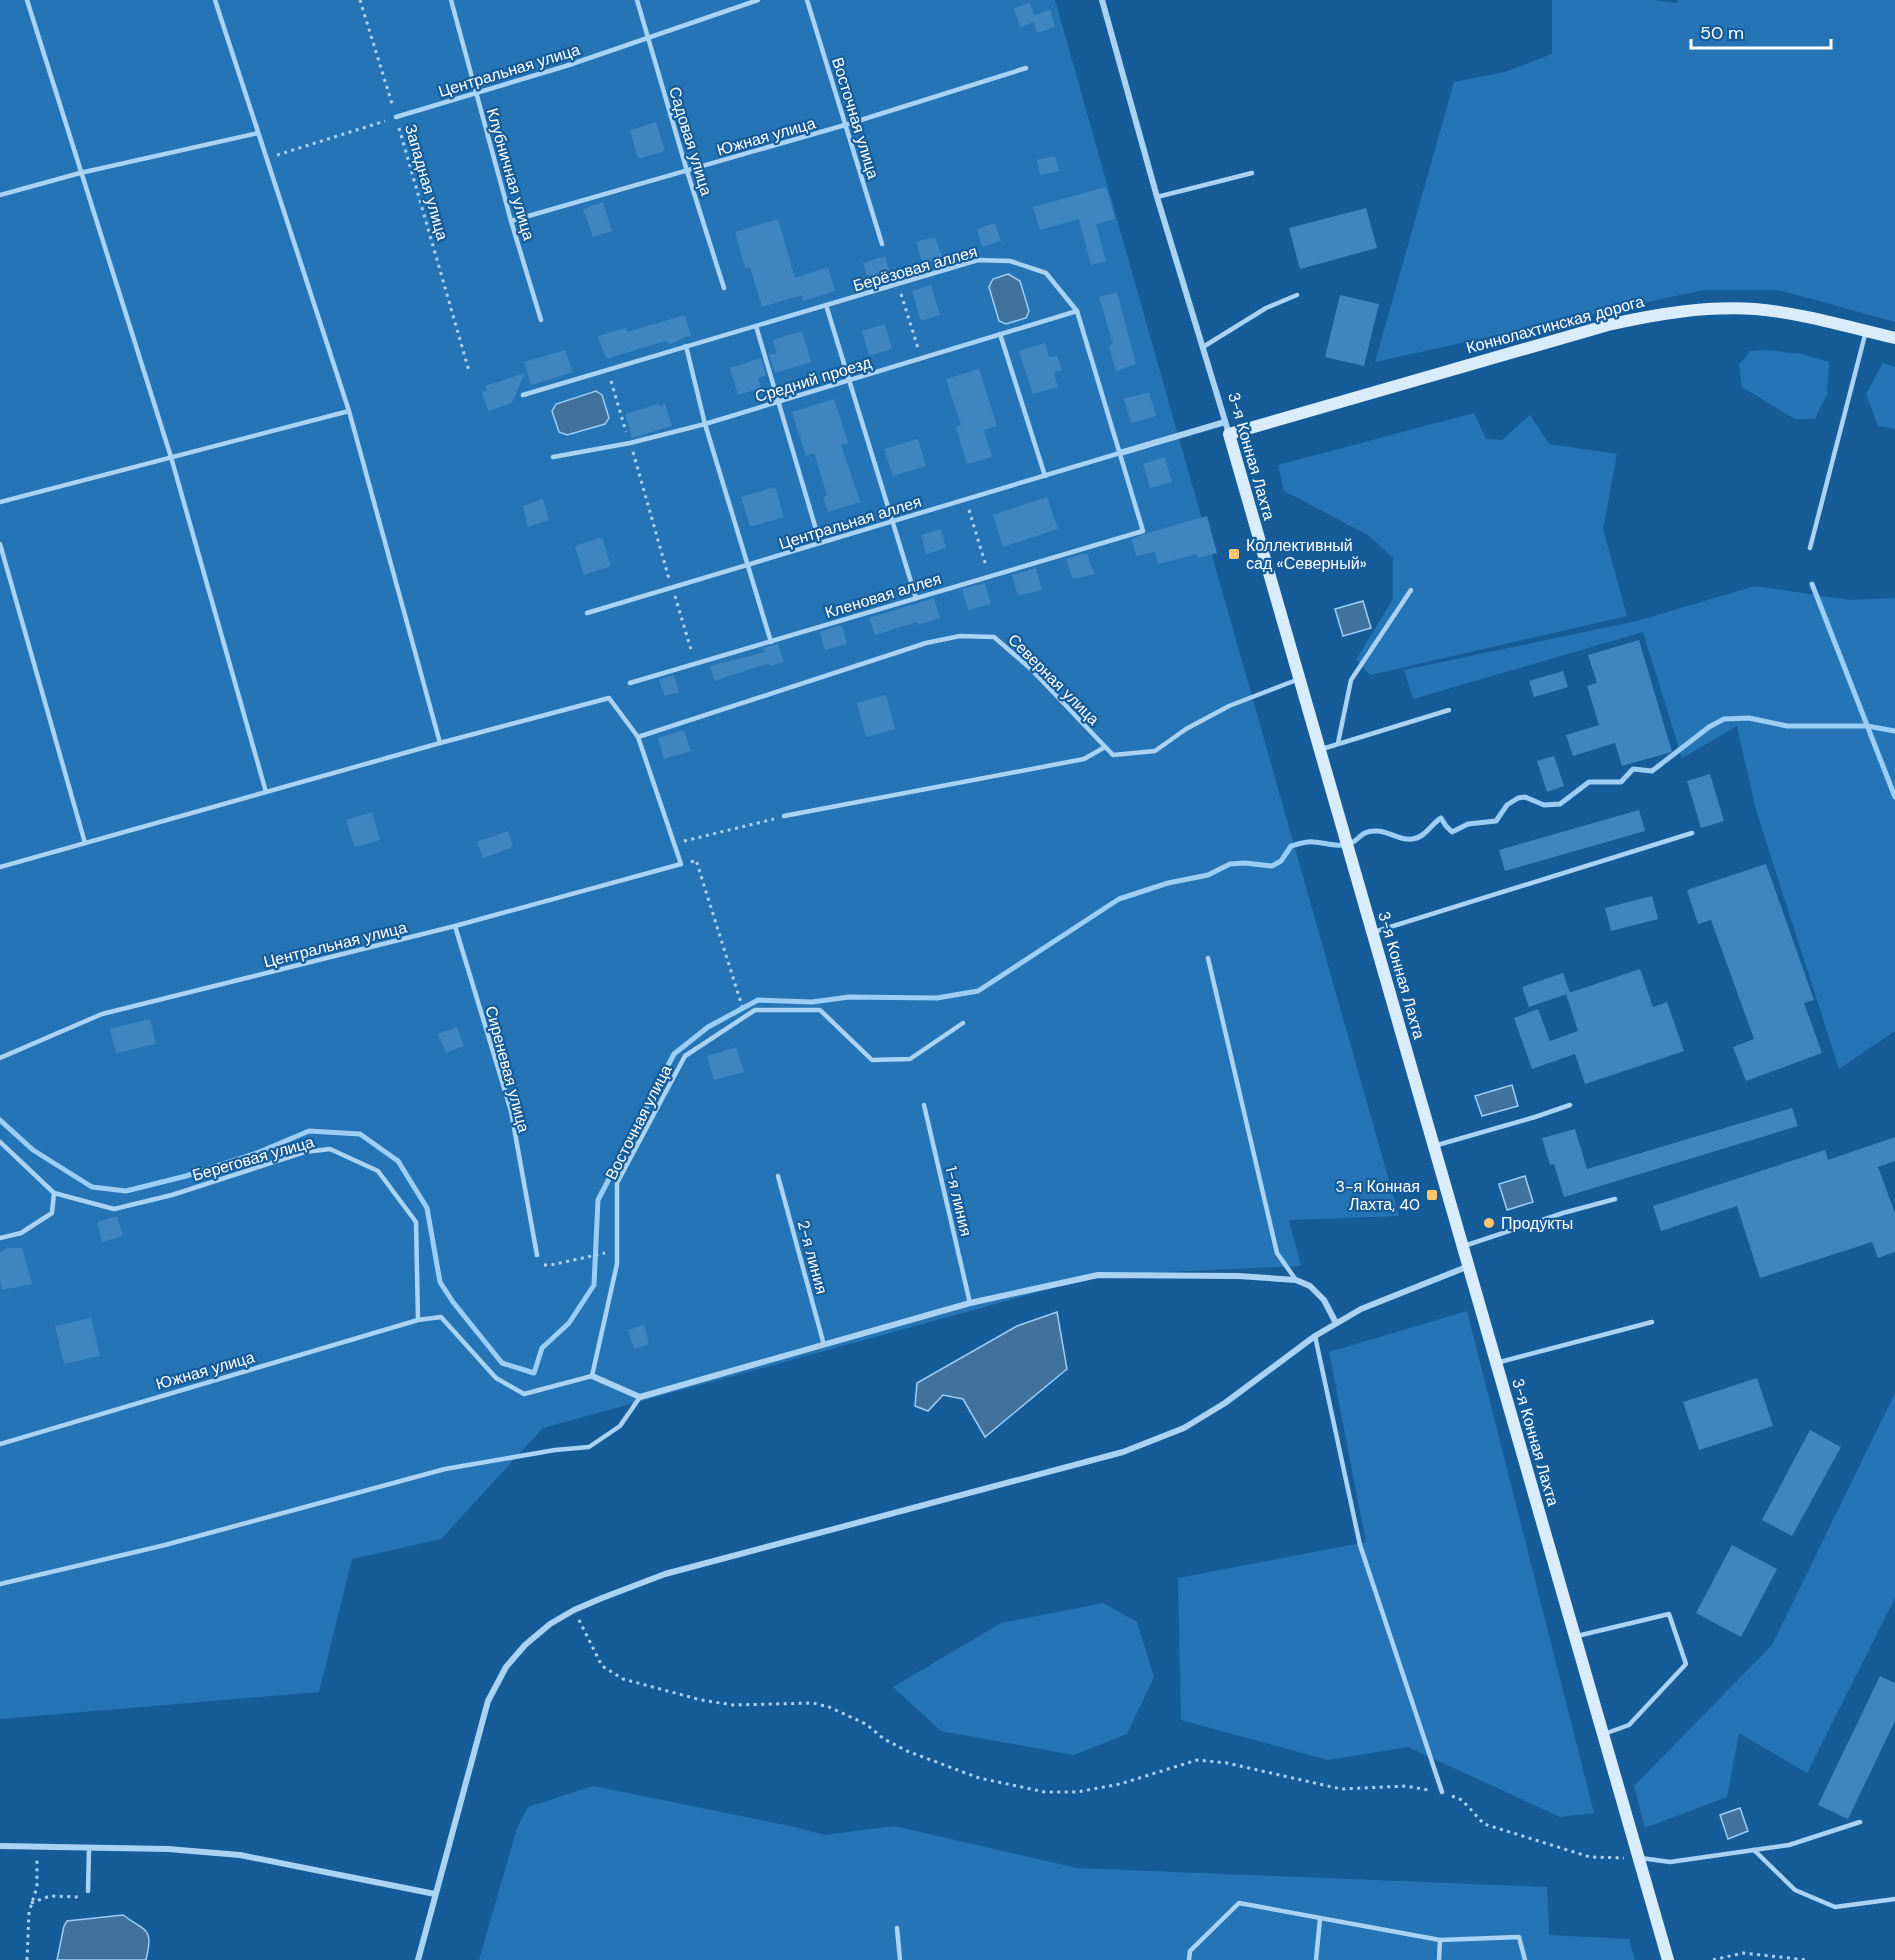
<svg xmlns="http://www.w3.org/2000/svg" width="1895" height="1960" viewBox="0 0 1895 1960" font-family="'DM Sans',sans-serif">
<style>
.green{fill:#2575b6}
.water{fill:#40729d;stroke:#9ccef5;stroke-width:1.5}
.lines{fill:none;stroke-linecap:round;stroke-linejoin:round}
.stream{stroke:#9ccef5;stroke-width:5}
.building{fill:#3e85c1}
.path{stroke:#aad2f2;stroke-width:3;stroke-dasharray:3 4.5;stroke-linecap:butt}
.service{stroke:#aad2f2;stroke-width:4.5}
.minor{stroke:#aad2f2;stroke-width:6}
.secondary{stroke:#d9ecfc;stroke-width:12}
.poi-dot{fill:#ffc66b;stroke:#155c99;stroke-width:2}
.labels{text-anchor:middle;stroke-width:4.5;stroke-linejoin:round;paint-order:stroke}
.street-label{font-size:16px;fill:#fff;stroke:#155c99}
.poi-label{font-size:16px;fill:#fff;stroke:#155c99;text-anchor:start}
</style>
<rect width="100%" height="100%" fill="#155c99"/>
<g class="green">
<path d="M0,0H1055L1399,1216L1289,1220L1301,1266L1101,1275L543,1428L441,1539L352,1559L319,1692L0,1719Z"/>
<path d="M1552,0H1654L1677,3L1678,0H1895V322L1779,290H1703L1375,362L1454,82L1505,72L1552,54Z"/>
<path d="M1765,350L1802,354L1829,362L1827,394L1815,419H1795L1742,387L1739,365L1750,351Z"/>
<path d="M1883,363L1895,367V429L1878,426L1866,394Z"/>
<path d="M1474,413L1486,439L1502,440L1530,415L1549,444L1617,454L1603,529L1627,616L1370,675L1356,660L1393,599V558L1368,535L1284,491L1278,465Z"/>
<path d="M1755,586L1850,600L1895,598V1031L1839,1069L1756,810L1737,726L1682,758L1643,632L1413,699L1404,670L1637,621Z"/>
<path d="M1467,1311L1594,1813L1560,1817L1408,1747L1328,1760L1181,1720L1178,1578L1366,1542L1329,1352Z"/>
<path d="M1895,1393V1598L1807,1773L1739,1733L1727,1797L1645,1828L1634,1786L1772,1645Z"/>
<path d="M1103,1603L1137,1622L1154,1677L1127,1734L1074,1755L941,1731L893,1687L1001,1623Z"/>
<path d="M593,1786L790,1826L825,1835L894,1826L1077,1868L1547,1887L1549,1935L1629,1939L1635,1960H479L517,1828L528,1807Z"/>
</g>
<g class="water">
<path d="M1008,274L1020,281L1029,311L1026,318L1006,324L999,321L989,287L993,279Z"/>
<path d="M596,391L602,395L609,418L605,424L567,435L559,432L552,411L556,404Z"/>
<path d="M1363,601L1371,628L1343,636L1335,609Z"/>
<path d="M1512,1085L1518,1106L1482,1116L1475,1096Z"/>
<path d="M1525,1176L1533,1202L1507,1210L1499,1184Z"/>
<path d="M1057,1312L1067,1369L985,1437L963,1399L943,1395L928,1411L915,1406L917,1383L1017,1326Z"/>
<path d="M1740,1808L1748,1831L1728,1839L1720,1815Z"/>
<path d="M123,1915C146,1932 154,1927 146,1960H57L64,1926L67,1921Z"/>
</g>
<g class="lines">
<g class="stream">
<path d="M1812,584L1895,797"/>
<path d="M0,1120L33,1150L92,1187L126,1191L186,1176L257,1153L309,1131L360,1134L398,1161L427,1208L440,1282L453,1302L502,1363L534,1373L542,1348L569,1323L594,1285L598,1200L674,1054L708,1027L758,1000L812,1002L849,997L937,998L978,991L1119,899L1168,883L1208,875L1230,864L1245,863L1272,866L1281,861L1291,846C1298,844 1307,841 1314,842C1327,843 1338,848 1351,843C1361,839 1360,831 1375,831C1388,830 1399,841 1412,839C1425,838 1431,824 1441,818L1446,826L1452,832L1468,824L1496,821L1507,805L1518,798L1525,797L1544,805L1560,804L1589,782H1621L1633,769L1652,771L1709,727L1724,719L1749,718L1787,726H1867L1895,731"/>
</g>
</g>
<g class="building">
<path d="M1030,3L1034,15L1050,10L1055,27L1037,33L1034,22L1020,27L1014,8Z"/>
<path d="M656,122L665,151L638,159L630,130Z"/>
<path d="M1055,156L1059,171L1040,175L1037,160Z"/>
<path d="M1106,187L1115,219L1096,224L1106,261L1091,265L1079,219L1040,230L1033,207Z"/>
<path d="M603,202L612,231L593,237L583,209Z"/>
<path d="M1366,208L1377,248L1300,269L1289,228Z"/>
<path d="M778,219L795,278L828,267L835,291L803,301L802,295L762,307L750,267L745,268L735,232Z"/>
<path d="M995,223L1001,241L982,247L977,229Z"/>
<path d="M935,237L943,259L923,264L916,242Z"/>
<path d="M885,256L890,273L868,280L863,263Z"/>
<path d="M931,285L940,315L921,321L912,291Z"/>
<path d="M1117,292L1136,364L1116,371L1109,346L1113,344L1099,297Z"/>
<path d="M1340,295L1379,304L1364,366L1325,357Z"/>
<path d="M685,315L691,335L670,344L665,341L606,359L598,336L626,328L627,332Z"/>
<path d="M885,324L892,349L869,356L862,331Z"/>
<path d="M802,331L811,362L775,373L769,355L777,353L773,340Z"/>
<path d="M1045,343L1049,357L1057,356L1062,370L1054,373L1058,387L1033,394L1019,351Z"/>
<path d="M565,350L573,372L531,385L524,362Z"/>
<path d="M761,358L766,375L758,378L761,388L738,395L730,368Z"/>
<path d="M979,369L997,426L984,430L992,457L967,464L956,427L961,425L946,379Z"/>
<path d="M525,373L512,403L488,411L482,392L487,391L485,386Z"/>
<path d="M1149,392L1156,416L1131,423L1124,399Z"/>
<path d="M834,399L848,443L841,445L860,502L828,512L823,497L827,495L814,453L806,456L792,412Z"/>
<path d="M658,404L660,406L665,404L672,426L632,438L625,414Z"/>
<path d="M918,439L926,466L893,476L884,449Z"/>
<path d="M1165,457L1172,482L1150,488L1143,464Z"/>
<path d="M775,487L784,517L750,527L741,497Z"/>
<path d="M1047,497L1058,529L1003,547L993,515Z"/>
<path d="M543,499L549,520L528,527L523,506Z"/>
<path d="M1207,516L1217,553L1198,558L1197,554L1158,564L1155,552L1136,556L1132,539L1147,533Z"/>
<path d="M941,529L946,548L926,554L921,535Z"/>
<path d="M602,537L611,566L584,575L575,546Z"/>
<path d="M1087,553L1094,574L1073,579L1066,559Z"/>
<path d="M1036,568L1042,590L1018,596L1012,575Z"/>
<path d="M985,583L991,604L968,610L962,589Z"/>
<path d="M934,598L940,618L918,625L917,622L875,635L869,618Z"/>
<path d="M842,625L847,644L825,650L820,632Z"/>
<path d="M1639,640L1672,752L1622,766L1615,743L1573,756L1566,735L1599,725L1587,686L1597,683L1588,655Z"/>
<path d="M778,644L784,662L770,666L769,663L714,681L710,666L765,652L763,648Z"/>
<path d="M1563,671L1568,687L1534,697L1529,681Z"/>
<path d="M674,675L679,692L665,696L659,680Z"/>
<path d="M886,695L895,729L866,737L857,703Z"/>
<path d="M684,730L691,751L664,759L658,738Z"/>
<path d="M1554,756L1564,786L1547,792L1537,761Z"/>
<path d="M1710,774L1724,821L1701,828L1687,781Z"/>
<path d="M1639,810L1645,831L1505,871L1499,850Z"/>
<path d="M372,812L380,840L355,847L346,820Z"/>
<path d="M508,831L513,847L483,858L477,842Z"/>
<path d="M1766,864L1814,1000L1804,1003L1822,1053L1746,1081L1733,1047L1754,1039L1711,920L1698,924L1687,890Z"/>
<path d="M1652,896L1658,919L1611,931L1605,908Z"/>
<path d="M1640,969L1653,1007L1667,1002L1684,1051L1585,1084L1575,1054L1532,1069L1514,1018L1538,1009L1550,1041L1578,1031L1566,994Z"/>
<path d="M1563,973L1570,993L1529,1007L1522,987Z"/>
<path d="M150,1019L156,1044L116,1053L110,1029Z"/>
<path d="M457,1027L464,1046L446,1053L438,1034Z"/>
<path d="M736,1047L744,1072L714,1080L707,1056Z"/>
<path d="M1792,1108L1798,1126L1564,1197L1554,1164L1550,1165L1542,1138L1575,1129L1587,1169Z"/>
<path d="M1895,1137V1161L1878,1167L1895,1213V1252L1878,1258L1872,1242L1760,1278L1737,1206L1661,1231L1653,1206L1825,1150L1828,1160Z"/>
<path d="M117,1216L123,1236L102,1242L97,1222Z"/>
<path d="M7,1248H22L32,1284L2,1290L0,1279V1252Z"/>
<path d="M91,1318L100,1356L64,1364L55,1326Z"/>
<path d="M644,1325L649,1344L634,1349L628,1330Z"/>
<path d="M1757,1378L1773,1426L1699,1450L1683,1402Z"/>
<path d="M1810,1430L1841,1447L1792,1536L1762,1520Z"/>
<path d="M1732,1545L1777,1569L1741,1637L1696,1613Z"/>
<path d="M1880,1676L1895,1683V1721L1848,1819L1818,1805Z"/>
</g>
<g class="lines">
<g class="path">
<path d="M360,0L393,107"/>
<path d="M399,128L469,371"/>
<path d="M277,155L385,121"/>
<path d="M901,294L918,348"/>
<path d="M611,381L626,432"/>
<path d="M633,452L669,579"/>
<path d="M969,510L986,566"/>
<path d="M675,596L692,653"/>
<path d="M684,841L774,819"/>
<path d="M691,862L696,860L742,1006"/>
<path d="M544,1265H551L605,1253"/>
<path d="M579,1620L602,1666L623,1679L701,1700L733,1705L813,1703L829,1707L866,1724L884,1739L907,1751L979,1778L1045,1792H1077L1120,1784L1197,1760L1227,1763L1341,1789L1406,1786L1428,1790"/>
<path d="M1452,1796L1462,1800L1484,1824L1590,1857L1624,1858"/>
<path d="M31,1903L50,1896L78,1897"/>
<path d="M27,1960L29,1912L37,1887V1858"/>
<path d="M1713,1960L1743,1953L1807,1960"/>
</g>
<g class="service">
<path d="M27,0L171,457L266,792"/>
<path d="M215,0L349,411L440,743"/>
<path d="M451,0L511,221L541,320"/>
<path d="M637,0L687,171L724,288"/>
<path d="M807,0L882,244"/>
<path d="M396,117L566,66L758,0"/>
<path d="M0,195L80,173L258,133"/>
<path d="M1157,197L1252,173"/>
<path d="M511,221L845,125L1026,68"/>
<path d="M826,305L916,598"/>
<path d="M756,326L820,543"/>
<path d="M1000,334L1045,476"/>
<path d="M686,346L705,424L771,642"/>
<path d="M1203,347L1266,308L1297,295"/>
<path d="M523,395L978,260L1010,261L1046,273L1077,311L1143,531L630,683"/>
<path d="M553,457L630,443L705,424L1077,311"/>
<path d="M0,502L349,411"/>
<path d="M0,544L85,843"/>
<path d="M1810,548L1866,331"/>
<path d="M587,613L1120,453"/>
<path d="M638,737L926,643L960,636L994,637L1031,669L1113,755L1155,751L1186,729L1229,706L1299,679"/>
<path d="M1338,743L1351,680L1411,590"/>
<path d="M1322,749L1449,710"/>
<path d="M784,816L1084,759L1105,747"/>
<path d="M0,867L440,743L609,698L638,737L681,864L455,926L102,1014L0,1058"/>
<path d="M455,926L511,1111L537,1255"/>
<path d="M1374,932L1692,833"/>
<path d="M1208,958L1277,1253L1296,1280"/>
<path d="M924,1105L970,1303"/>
<path d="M0,1142L54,1193L114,1209L172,1195L305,1152L330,1149L378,1171L416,1222L418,1320L441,1317L496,1378L524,1394L592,1376L617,1264V1183L685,1056L755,1010H820L872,1060L910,1059L963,1023"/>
<path d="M1434,1146L1535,1117L1570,1105"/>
<path d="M778,1176L824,1345"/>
<path d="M0,1238L21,1233L52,1213L54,1193"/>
<path d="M1464,1246L1563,1213L1615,1199"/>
<path d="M1315,1336L1360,1545L1442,1792"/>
<path d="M1496,1363L1652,1322"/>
<path d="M0,1444L418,1320"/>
<path d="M0,1584L165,1545L445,1469L555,1450L589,1447L620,1426L640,1397"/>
<path d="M1577,1636L1669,1614L1686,1664L1629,1725L1604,1734"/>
<path d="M1754,1850L1795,1890L1835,1907L1895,1899"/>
<path d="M1641,1858L1670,1862L1789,1845L1860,1822"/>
<path d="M88,1891L89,1848"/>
<path d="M897,1928L900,1960"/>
<path d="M1189,1960L1190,1951L1239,1903L1440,1940L1519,1937L1525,1960"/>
<path d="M1316,1960L1320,1919"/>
<path d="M1439,1960L1440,1940"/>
</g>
<g class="minor">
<path d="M1102,0L1157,197L1229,434"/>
<path d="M1120,453L1225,422"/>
<path d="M592,1376L640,1397L970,1303L1098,1275L1238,1276L1296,1280L1310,1286L1324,1300L1336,1323"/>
<path d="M0,1846L168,1849L240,1855L435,1894"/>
<path d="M418,1960L488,1701L506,1667L525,1645L550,1624L574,1610L602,1598L665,1574L1123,1452L1184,1428L1225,1403L1315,1336L1361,1309L1469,1266"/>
</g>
<path class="secondary" d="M1668,1960L1229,434L1608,325C1656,314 1704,306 1755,309C1802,313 1849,327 1895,338"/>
</g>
<g class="poi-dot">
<rect x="1228" y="548" width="12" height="12" rx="3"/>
<rect x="1426" y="1189" width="12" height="12" rx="3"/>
<circle cx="1489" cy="1223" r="6"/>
</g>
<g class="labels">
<g class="street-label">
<text transform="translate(509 70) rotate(-17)" y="6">Центральная улица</text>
<text transform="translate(856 118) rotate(73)" y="6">Восточная улица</text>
<text transform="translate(766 136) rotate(-16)" y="6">Южная улица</text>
<text transform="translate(691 141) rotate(73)" y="6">Садовая улица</text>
<text transform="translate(511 174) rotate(74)" y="6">Клубничная улица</text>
<text transform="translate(427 182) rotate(74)" y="6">Западная улица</text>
<text transform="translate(915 268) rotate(-16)" y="6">Берёзовая аллея</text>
<text transform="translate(1555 324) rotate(-15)" y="6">Коннолахтинская дорога</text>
<text transform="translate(813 379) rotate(-17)" y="6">Средний проезд</text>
<text transform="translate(1252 456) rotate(74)" y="6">3-я Конная Лахта</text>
<text transform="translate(850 522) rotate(-17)" y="6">Центральная аллея</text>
<text transform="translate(883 595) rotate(-17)" y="6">Кленовая аллея</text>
<text transform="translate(1054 679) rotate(45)" y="6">Северная улица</text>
<text transform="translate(335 944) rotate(-14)" y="6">Центральная улица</text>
<text transform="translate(1402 975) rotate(74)" y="6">3-я Конная Лахта</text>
<text transform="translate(508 1069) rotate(75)" y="6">Сиреневая улица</text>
<text transform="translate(638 1122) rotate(-63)" y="6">Восточная улица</text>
<text transform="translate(253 1158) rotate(-16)" y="6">Береговая улица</text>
<text transform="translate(959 1201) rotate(77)" y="6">1-я линия</text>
<text transform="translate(813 1257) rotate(75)" y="6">2-я линия</text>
<text transform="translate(205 1370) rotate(-16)" y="6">Южная улица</text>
<text transform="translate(1536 1442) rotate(74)" y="6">3-я Конная Лахта</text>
</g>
<g class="poi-label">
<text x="1246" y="551">Коллективный<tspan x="1246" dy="18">сад «Северный»</tspan></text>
<text x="1420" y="1192" text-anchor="end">3-я Конная<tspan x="1420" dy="18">Лахта, 40</tspan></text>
<text x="1501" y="1229">Продукты</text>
</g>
</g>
<path d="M1691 39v9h140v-9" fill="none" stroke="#ffffff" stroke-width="3"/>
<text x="1700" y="39" font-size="18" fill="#ffffff" stroke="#155c99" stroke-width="4.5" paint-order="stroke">50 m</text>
</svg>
